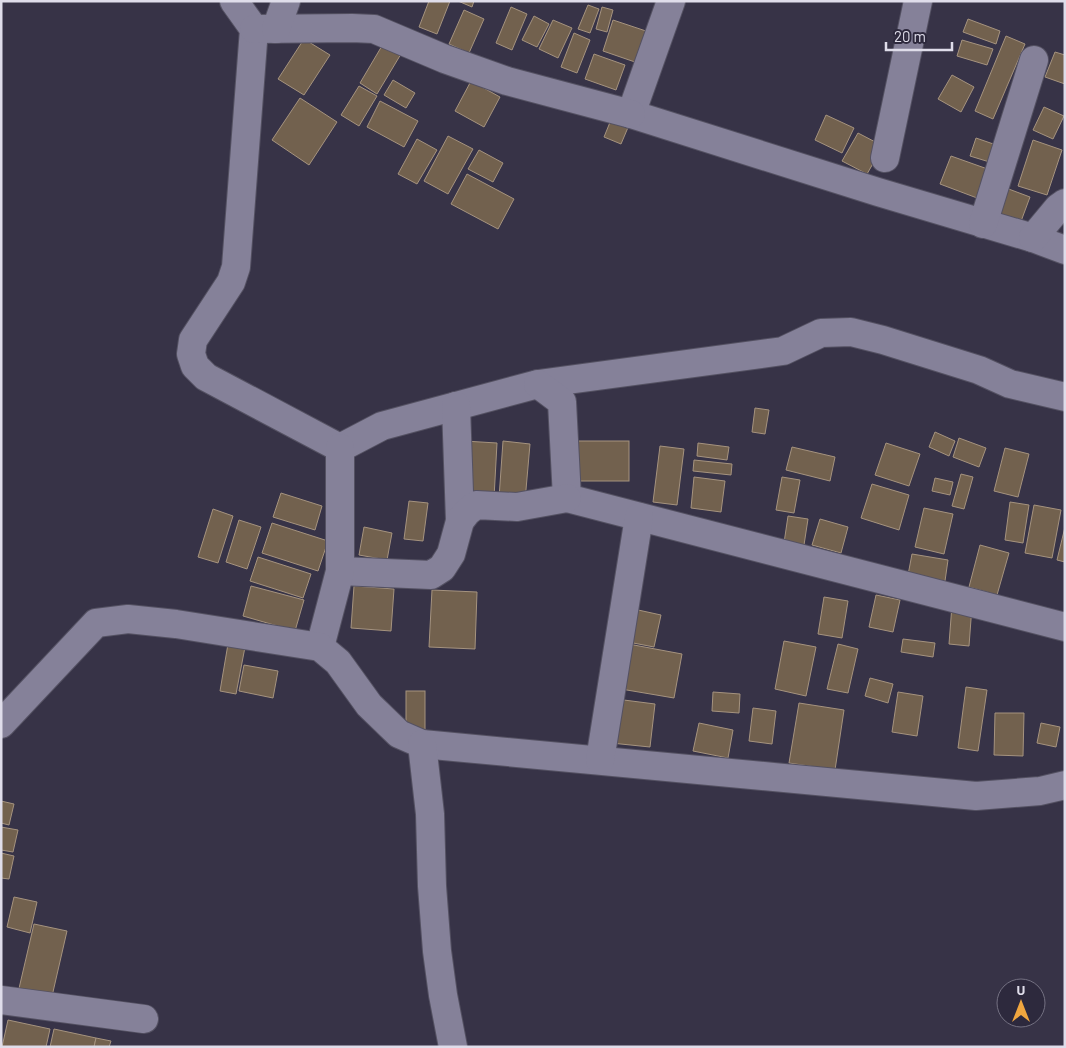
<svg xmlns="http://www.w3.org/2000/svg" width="1066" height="1048" viewBox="0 0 1066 1048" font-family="Barlow,sans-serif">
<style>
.building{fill:#72614e;stroke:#a5937f}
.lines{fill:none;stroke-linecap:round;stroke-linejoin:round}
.minor-casing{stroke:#545162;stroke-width:30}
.minor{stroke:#858199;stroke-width:28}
</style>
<rect width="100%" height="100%" fill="#373347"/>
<g class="building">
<path d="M429,1H450L437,34L419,27Z"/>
<path d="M458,1H474L472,7Z"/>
<path d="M588,5L599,9L590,33L578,29Z"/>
<path d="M511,7L527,14L512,50L496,43Z"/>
<path d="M602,7L613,10L607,32L596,29Z"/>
<path d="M464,10L484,19L469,53L449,44Z"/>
<path d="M534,16L549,24L537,47L522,40Z"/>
<path d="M968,19L1000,31L996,44L963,32Z"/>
<path d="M553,20L572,28L558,58L539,49Z"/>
<path d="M613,20L646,31L635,62L603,51Z"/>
<path d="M574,33L590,40L577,73L561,67Z"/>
<path d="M1006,36L1025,44L993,119L975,111Z"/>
<path d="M304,39L330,55L304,95L278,79Z"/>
<path d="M386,39L404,49L377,94L360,83Z"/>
<path d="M962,40L993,49L987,65L957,56Z"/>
<path d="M1055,52L1065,55V84L1045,77Z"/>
<path d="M594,54L625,65L616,90L585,79Z"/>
<path d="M952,75L974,87L961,112L938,99Z"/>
<path d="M393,80L415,93L406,108L384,95Z"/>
<path d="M471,81L500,97L484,127L455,111Z"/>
<path d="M359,86L377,96L359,126L341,115Z"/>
<path d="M300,98L337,122L309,165L272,140Z"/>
<path d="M380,101L418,121L404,147L367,127Z"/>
<path d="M1044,107L1064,116L1053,139L1033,130Z"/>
<path d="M615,110L632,118L621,144L604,137Z"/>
<path d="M826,115L854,128L842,153L815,140Z"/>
<path d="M858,133L883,146L867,174L842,161Z"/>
<path d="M448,136L473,149L448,194L424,181Z"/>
<path d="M976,138L1002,147L996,164L970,156Z"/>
<path d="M417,139L437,150L417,184L398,174Z"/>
<path d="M1033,140L1062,150L1047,195L1018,186Z"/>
<path d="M479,150L503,163L493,182L468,169Z"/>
<path d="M951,156L996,172L985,201L940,184Z"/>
<path d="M467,174L514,199L498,229L451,204Z"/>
<path d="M1006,188L1030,197L1020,224L996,214Z"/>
<path d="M755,408L769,410L765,434L752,432Z"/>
<path d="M935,432L955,441L949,456L929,447Z"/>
<path d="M959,438L986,448L979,467L953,457Z"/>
<path d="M464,441L497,443L494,498L461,496Z"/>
<path d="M503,441L530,444L525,501L499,498Z"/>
<rect x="576" y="441" width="53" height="40"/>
<path d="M698,443L729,447L727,460L697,456Z"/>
<path d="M886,443L920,454L909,486L875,475Z"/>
<path d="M660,446L684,449L677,505L653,502Z"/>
<path d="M792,447L835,457L830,481L786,470Z"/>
<path d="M1005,448L1029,454L1018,497L994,491Z"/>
<path d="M694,460L732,464L731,475L693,471Z"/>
<path d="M961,474L973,477L964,509L952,506Z"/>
<path d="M694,477L725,481L721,512L691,508Z"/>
<path d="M782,477L800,480L794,513L776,510Z"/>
<path d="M935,478L953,482L950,495L932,491Z"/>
<path d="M872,484L909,495L899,530L861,518Z"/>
<path d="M281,493L322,506L315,530L273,517Z"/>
<path d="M409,501L428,503L423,541L404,539Z"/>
<path d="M1010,502L1029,505L1023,543L1005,540Z"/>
<path d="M1034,505L1061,510L1052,558L1025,553Z"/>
<path d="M924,508L953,514L944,554L915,547Z"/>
<path d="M213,509L233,516L218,563L198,557Z"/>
<path d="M788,516L808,519L804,545L784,543Z"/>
<path d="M820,519L848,527L841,553L812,545Z"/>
<path d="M239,520L261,527L247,569L226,562Z"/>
<path d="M272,523L328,541L318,571L262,553Z"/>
<path d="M364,527L392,533L387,560L359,555Z"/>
<path d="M1065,527V562L1057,560Z"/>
<path d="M980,545L1009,553L997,595L969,587Z"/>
<path d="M912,554L948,560L945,581L908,575Z"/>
<path d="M258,557L311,574L303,598L250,581Z"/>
<path d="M251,586L304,600L295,631L243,616Z"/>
<path d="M354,586L394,589L391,631L351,628Z"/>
<path d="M432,590L477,592L475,649L429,647Z"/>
<path d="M876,595L900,600L893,632L869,627Z"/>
<path d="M824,597L848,601L842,638L818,634Z"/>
<path d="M952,605L972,606L969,646L949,644Z"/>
<path d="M629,608L661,615L654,647L623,641Z"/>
<path d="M903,639L935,643L933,657L901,652Z"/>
<path d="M784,641L816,647L806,696L775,689Z"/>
<path d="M623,643L682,654L674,698L615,688Z"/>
<path d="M228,644L245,647L236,694L220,691Z"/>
<path d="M838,644L858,649L848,693L827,689Z"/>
<path d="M244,665L278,671L273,698L239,691Z"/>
<path d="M870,678L893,684L888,703L865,696Z"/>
<path d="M966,687L987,690L978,751L958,748Z"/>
<rect x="406" y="691" width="19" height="42"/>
<path d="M713,692L740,694L739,713L712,711Z"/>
<path d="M898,692L923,696L917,736L892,732Z"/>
<path d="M616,699L655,704L650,747L611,743Z"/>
<path d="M799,703L844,710L835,770L789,763Z"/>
<path d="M753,708L776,711L772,744L749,741Z"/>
<path d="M995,713H1024L1023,756L994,755Z"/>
<path d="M699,723L733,730L728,758L693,751Z"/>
<path d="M1041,723L1060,727L1056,747L1037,743Z"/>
<path d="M1,801L14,804L9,825L1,823Z"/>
<path d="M1,827L18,830L13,852L1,850Z"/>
<path d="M1,853L14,856L9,879L1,878Z"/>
<path d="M14,897L37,902L30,933L7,927Z"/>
<path d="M34,924L67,931L50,1005L17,997Z"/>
<path d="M8,1020L50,1029L46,1047H2Z"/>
<path d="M54,1029L96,1038L94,1047H50Z"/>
<path d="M96,1038L111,1041L109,1047H94Z"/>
</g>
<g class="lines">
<defs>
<g id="minor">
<path d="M234,1L254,29L236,267L231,282L193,340L191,354L195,366L206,377L340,448L382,426L538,384L783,351L821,333L851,332L883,340L979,370L1010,384L1065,397"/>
<path d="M671,1L631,114L878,192L1033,238L1065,250"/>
<path d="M254,29L352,28L374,29L445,59L507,81L631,114"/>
<path d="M276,29L286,1"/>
<path d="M885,158L918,1"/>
<path d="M983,224L1034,60"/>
<path d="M1033,238L1058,208L1065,203"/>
<path d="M538,384L562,402L567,498L1065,627"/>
<path d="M456,406L460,521"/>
<path d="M340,571L431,575L442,568L451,554L460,521L467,512L476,505L517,507L567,498"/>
<path d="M320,647L340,571V448"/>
<path d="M1,724L96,623L128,619L176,624L320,647L338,662L369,705L399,734L422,744L976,796L1040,791L1065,785"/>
<path d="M422,744L430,814L432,886L437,951L443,995L453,1047"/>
<path d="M600,760L639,517"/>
<path d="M1,1000L144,1019"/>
</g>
</defs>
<use href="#minor" class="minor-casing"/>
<use href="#minor" class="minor"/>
</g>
<rect width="1066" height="1048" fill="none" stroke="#dfddea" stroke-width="5"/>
<g transform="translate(1021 1003)"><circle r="24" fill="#2d293d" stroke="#747182"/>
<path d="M0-4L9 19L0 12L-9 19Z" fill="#f0a63f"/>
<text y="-8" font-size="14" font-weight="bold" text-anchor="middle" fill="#dfddea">U</text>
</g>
<path d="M886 42v8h66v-8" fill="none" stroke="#dfddea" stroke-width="2.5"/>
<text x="894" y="42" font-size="15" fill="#dfddea" stroke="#2d293d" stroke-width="4" paint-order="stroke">20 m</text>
</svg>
